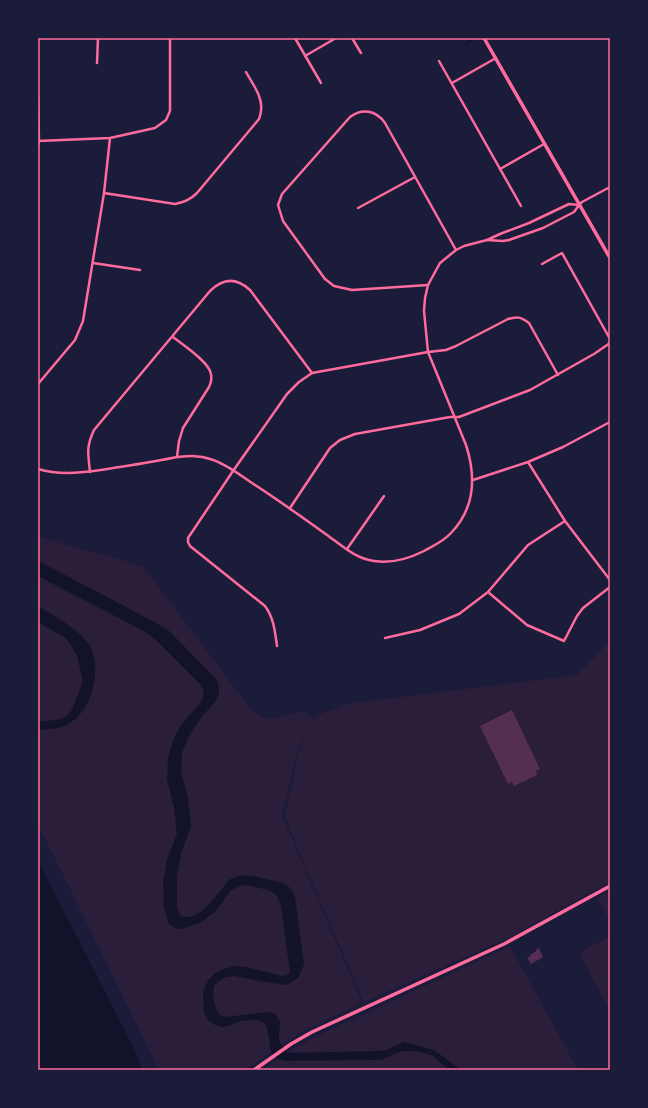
<svg xmlns="http://www.w3.org/2000/svg" width="648" height="1108" viewBox="0 0 648 1108" font-family="'Source Sans 3',sans-serif">
<style>
.green{fill:#2a1e3b}
.water{fill:#12122b}
.lines{fill:none;stroke-linecap:round;stroke-linejoin:round}
.stream{stroke:#12122b;stroke-width:1.5}
.building{fill:#542f53}
.minor{stroke:#ff6b9d;stroke-width:2.5}
.tertiary{stroke:#ff6b9d;stroke-width:3.5}
.neatline{fill:none;stroke:#ff6b9d;stroke-width:1.5}
</style>
<rect width="100%" height="100%" fill="#1b1b3a"/>
<g class="green">
<path d="M38,534L43,538L143,566L253,712L265,718H277L303,711L312,717V721L298,748L282,815L362,1003L310,1028L281,1045L279,1041L280,1021L269,1012L226,1017L220,1015C213,1003 212,998 214,985L225,977L234,976L265,982L298,978L304,964L283,883L261,878L245,875L228,882L206,908L200,912L187,918L181,916L177,909V876L181,853L191,826L188,799L181,772L182,752L191,732L203,715L215,702L219,694L218,683L215,678L169,631L158,624L38,561Z"/>
<path d="M38,576L144,631L155,639L201,685C206,696 202,701 195,709L167,779L174,807L177,834L167,860L177,929L185,928L201,922L215,912L230,891L240,886L247,885L269,890L277,896L281,905L290,972L287,975L282,976L246,967L214,974L204,1013L231,1025C240,1021 261,1014 267,1026C269,1031 270,1047 271,1052L245,1070H159L38,824V730L58,728L67,725L95,662L91,647L77,631L48,612L38,607Z"/>
<path d="M38,622L66,638L77,655L83,681L72,710L65,717L56,720L38,722Z"/>
<path d="M610,641V882L513,936L364,1002L303,861L285,816L299,750L314,717L346,704L577,675Z"/>
<path d="M610,891V921L597,898Z"/>
<path d="M610,936V1011L579,953Z"/>
<path d="M510,946L578,1070H461L434,1050L404,1042L386,1050L380,1051L288,1053L294,1048L313,1038Z"/>
<path d="M402,1051H415L432,1055L449,1070H353L294,1069L291,1070H262L277,1059L287,1061L396,1053Z"/>
</g>
<g class="water">
<path d="M38,561L158,624L169,631L215,678L218,683L219,694L215,702L203,715L191,732L182,752L181,772L188,799L191,826L181,853L177,876V909L181,916C183,916 185,917 187,917C201,918 214,898 222,889C224,886 226,883 228,881C240,872 256,876 269,880C284,883 289,883 295,897L304,964L298,978L287,985L265,982L234,976L225,977L214,985C212,998 213,1003 219,1015L226,1017L269,1012L275,1014L280,1021C279,1035 276,1043 288,1053L380,1051L386,1050L404,1042L434,1050L461,1070H449L432,1055L415,1051H402L381,1060H373L287,1061C280,1060 275,1059 271,1052L267,1026L262,1021L255,1020L240,1021L231,1025L223,1027L215,1025L208,1020L204,1013L203,991L209,979L214,974L221,970L234,966L246,967L282,976L287,975L290,972L281,905L277,896L269,890L247,885L240,886L230,891L215,912L201,922L185,928L177,929L169,924L164,908L163,883L167,860L177,834L174,807L167,779L168,759L173,740L179,729L185,720L203,700L204,690L201,685L155,639L144,631L38,576Z"/>
<path d="M38,607C53,614 84,633 91,648C102,671 91,713 68,724C59,729 48,729 38,730V722L56,720L65,717L72,710L83,681L77,655L66,638L38,622Z"/>
<path d="M38,860L137,1055L142,1070H38Z"/>
</g>
<g class="lines">
<path class="stream" d="M466,43L477,38"/>
</g>
<g class="building">
<path d="M512,710L540,769L536,771L537,775L514,786L512,782L508,784L480,726Z"/>
<path d="M539,948L543,957L531,964L527,958L531,956L530,955L536,951V950Z"/>
</g>
<g class="lines">
<g class="minor">
<path d="M295,38L321,83"/>
<path d="M352,38L361,53"/>
<path d="M305,56L336,38"/>
<path d="M439,61L521,206"/>
<path d="M97,63L98,38"/>
<path d="M452,83L496,58"/>
<path d="M38,97L39,141L38,146"/>
<path d="M38,141L110,138L155,128L166,120L170,111V38"/>
<path d="M500,169L544,144"/>
<path d="M104,193L175,204C184,202 190,200 197,193L259,119C260,116 261,113 261,110C263,97 252,83 246,72"/>
<path d="M358,208L415,177"/>
<path d="M487,240L503,241L509,240L543,228L574,212L579,205L582,202L610,187"/>
<path d="M93,263L140,270"/>
<path d="M542,264L562,253L610,339"/>
<path d="M428,285L352,290L334,286L325,279L283,221L278,205L282,194L350,117C362,108 376,110 385,123L456,250"/>
<path d="M173,337C183,345 209,362 211,374C212,379 211,383 209,387L183,428L179,441L177,457"/>
<path d="M38,384L75,340L83,321L104,193L110,138"/>
<path d="M528,462L565,521L610,580"/>
<path d="M38,469C65,477 93,471 120,467C139,464 158,461 177,457C189,456 199,455 210,459C225,463 240,475 252,483C278,500 302,517 327,535C341,545 356,559 374,561C392,564 408,559 424,551C433,546 444,541 451,533C475,508 476,476 466,445L428,352L424,311L425,298L428,285L440,263L456,250L464,246L487,240L500,234L529,223L569,204L579,205"/>
<path d="M90,472C88,453 86,447 94,430L210,291C223,278 236,277 250,290L312,373"/>
<path d="M473,480L528,462L563,447L610,422"/>
<path d="M290,508L330,448L340,440L355,434L450,417H459L530,390L594,354L610,343"/>
<path d="M347,549L384,496"/>
<path d="M488,592L527,625L564,641L577,616L583,608L610,587"/>
<path d="M385,638L420,630L459,614L488,592L528,545L565,521"/>
<path d="M277,646C275,632 274,618 265,606L190,546L188,542V538L233,471L287,394L299,382L312,373L428,352L446,350L456,346L508,319C517,316 521,317 529,323L558,375"/>
</g>
<g class="tertiary">
<path d="M484,38L610,258"/>
<path d="M254,1070L291,1044L312,1032L504,944L610,886"/>
</g>
</g>
<rect width="648" height="1108" fill="none" stroke="#1b1b3a" stroke-width="78"/>
<rect x="39" y="39" width="570" height="1030" class="neatline"/>
</svg>
